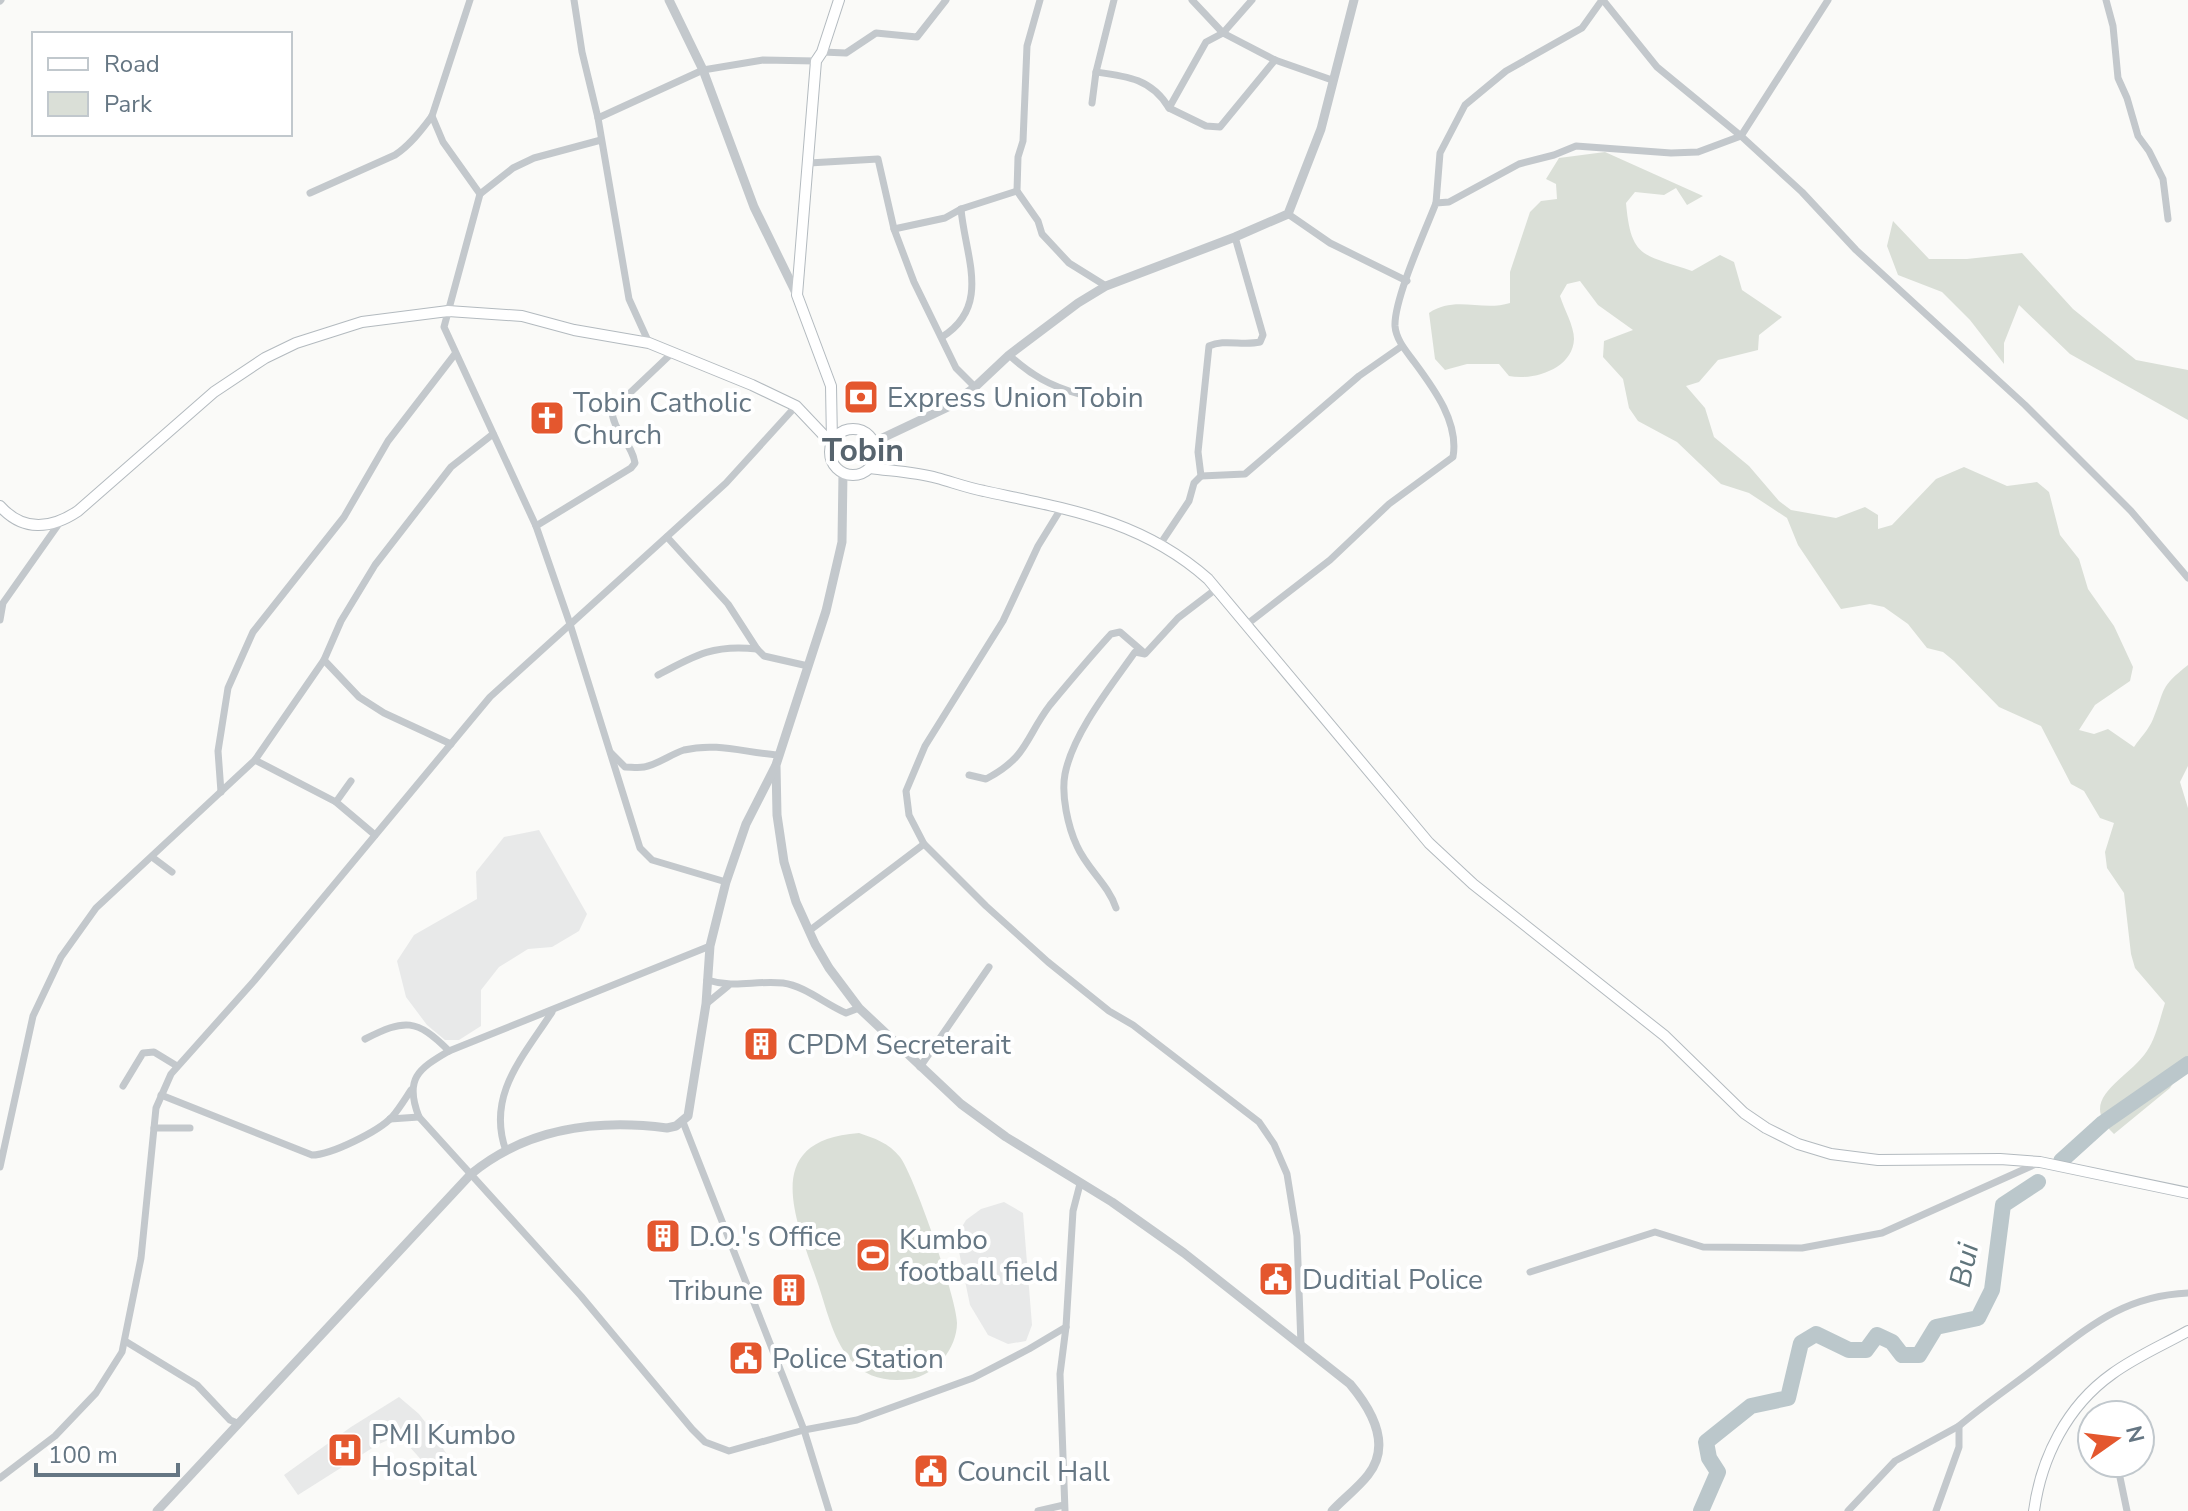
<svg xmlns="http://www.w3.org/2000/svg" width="2188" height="1511" viewBox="0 0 2188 1511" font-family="'Nunito Sans',sans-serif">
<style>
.built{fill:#e8e9e9}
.green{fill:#dadfd7}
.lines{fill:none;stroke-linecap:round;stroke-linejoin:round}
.river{stroke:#bbc7cb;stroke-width:16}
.secondary-casing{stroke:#b3babf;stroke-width:12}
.minor{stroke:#c3c8cc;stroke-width:7}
.tertiary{stroke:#c3c8cc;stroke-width:9}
.secondary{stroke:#fff;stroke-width:10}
.labels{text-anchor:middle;stroke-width:8;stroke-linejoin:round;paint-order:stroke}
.poi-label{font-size:28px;fill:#657683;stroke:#fff;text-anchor:start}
.water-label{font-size:30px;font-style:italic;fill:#60757c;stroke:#fff}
.quarter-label{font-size:32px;font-weight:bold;fill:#57646e;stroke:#fff}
</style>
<rect width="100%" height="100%" fill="#fafaf8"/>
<g class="built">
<path d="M539,830L587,914L579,931L552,947L528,949L499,967L481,990V1026L459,1040H445L427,1025L406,997L397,961L414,935L477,899L476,872L504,837Z"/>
<path d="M1004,1202L1023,1213L1032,1325L1026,1341L1008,1344L988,1335L970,1305L956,1237L966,1220L981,1209Z"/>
<path d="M399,1397L419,1414L435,1435L450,1460L446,1465L434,1474L399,1435L377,1445L298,1495L284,1475L351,1427Z"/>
</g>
<g class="green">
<path d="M1605,152L1703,196L1687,205L1676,188L1664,195L1635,192L1626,203C1631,259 1643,254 1692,271L1720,255L1734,262L1742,290L1782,317L1759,335L1758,350L1718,360L1699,382L1686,386L1705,408L1714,437L1749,466L1779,501L1791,510L1836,518L1865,507L1878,515V529L1892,525L1936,479L1964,467L2007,486L2037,482L2049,492L2060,535L2079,559L2088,589L2114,626L2133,667L2130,681L2095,705L2079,730L2094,734L2108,729L2134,747C2140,738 2149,729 2153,719C2166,688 2159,688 2188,665V766L2180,782L2188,808V1060L2170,1088L2114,1134C2075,1098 2128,1080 2147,1051C2156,1038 2160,1018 2165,1003L2135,968L2131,954L2124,893L2107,868L2105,852L2114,823L2100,818L2084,791L2071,784L2041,726L1999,707L1954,661L1943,652L1927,648L1908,624L1884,607L1870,604L1841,609L1798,545L1787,518L1749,493L1721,484L1677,442L1638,421L1629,408L1623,379L1603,357L1604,341L1633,330L1598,305L1580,281L1567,284L1560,296C1564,309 1574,326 1574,339C1573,369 1533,381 1509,376L1499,364H1467L1445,370L1435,359L1429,313C1455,295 1482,312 1510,303V272L1530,212L1541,201L1557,199L1556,184L1546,179L1559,158Z"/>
<path d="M1893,221L1929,259H1967L2022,253L2073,309L2136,360L2188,370V420L2070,354L2019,305L2004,343V364L1970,320L1942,292L1898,275L1887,246Z"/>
<path d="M859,1133C874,1138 889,1143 900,1157C914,1175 957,1300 957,1323C957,1348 935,1376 910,1379C887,1382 865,1378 850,1359C832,1338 826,1306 817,1281C796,1220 759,1140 859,1133Z"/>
</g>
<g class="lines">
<g class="river">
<path d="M2061,1161L2103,1123L2188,1064"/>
<path d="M1701,1511L1718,1472L1709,1458L1706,1442L1751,1406L1788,1398L1801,1343L1816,1334L1849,1350H1866L1877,1335L1892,1342L1902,1355H1919L1936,1327L1978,1318L1992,1290L2003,1205L2038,1182"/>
</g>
<defs>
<g id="secondary">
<circle cx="853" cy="452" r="23"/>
<path d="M832,442L831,386L797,295L816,61L822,52L839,0"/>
<path d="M870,468C892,471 915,472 937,478C952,482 968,488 984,491C1067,509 1142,520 1208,579L1429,843L1473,884L1665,1036L1744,1113L1766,1128L1798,1144L1831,1154L1878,1160L2000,1159L2040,1162L2188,1193"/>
<path d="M0,506C23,532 51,529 78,511L214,392L265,358L296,343L362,322L448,311L522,316L574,330L649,343L752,385L796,406L832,444"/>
<path d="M2034,1511C2041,1458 2067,1406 2112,1374C2135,1357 2163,1345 2188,1331"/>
</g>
</defs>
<use href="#secondary" class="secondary-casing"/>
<g class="minor">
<path d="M574,0L582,52L598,118L629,299L649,343"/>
<path d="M1040,0L1027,46L1023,141L1018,157L1017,191L1038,221L1042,234L1069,263L1106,286"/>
<path d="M1192,0L1223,33L1252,0"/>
<path d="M1603,0L1657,67L1741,136L1802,192L1856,250L2025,405L2131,511L2188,578"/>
<path d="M2106,0L2113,26L2118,78L2127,98L2138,136L2149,151L2163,179L2168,219"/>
<path d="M0,1L1,0"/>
<path d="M822,52L846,53L876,33L917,37L946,0"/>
<path d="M1096,72C1127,76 1152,79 1169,108L1206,42L1223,33L1275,60L1332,80"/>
<path d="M1092,103L1096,72L1114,0"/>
<path d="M1169,108L1206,126L1220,127L1275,60"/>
<path d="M432,116L443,142L480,194"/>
<path d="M598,118L703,70L763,60L816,61"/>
<path d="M601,140L534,158L513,168L480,194L444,327L536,526L570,624L640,848L652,860L726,882"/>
<path d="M809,163L878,159L894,229L914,282L956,368L975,387"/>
<path d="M310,193L395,155C410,145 421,131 432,116L470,0"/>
<path d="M1436,203L1440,153L1465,105L1506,71L1582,28L1602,0"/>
<path d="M1288,214L1330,243L1407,281"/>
<path d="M894,229L945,218L961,209L1017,191"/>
<path d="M942,337C992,306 965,256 961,209"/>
<path d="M1009,355C1031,375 1050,386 1079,394"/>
<path d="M1201,476L1245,474L1359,376L1402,346"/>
<path d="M1062,507L1038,546L1003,621L925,746L906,791L909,815L924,844L986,906L1048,962L1109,1011L1133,1025L1259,1122L1274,1144L1287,1174L1297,1236L1301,1345"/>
<path d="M536,526L631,468L635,463C632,443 612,430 612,410L672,353"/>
<path d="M667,537L728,604L757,649L764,656L808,666"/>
<path d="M1161,543L1189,501L1194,483L1201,476L1198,452L1209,346C1224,339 1243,346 1260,342L1263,335L1235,237"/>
<path d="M0,620L3,603L58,525"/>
<path d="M1246,625L1330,560L1389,504L1453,457C1459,423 1435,390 1415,363C1407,352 1396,340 1395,326C1394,299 1425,231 1436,203L1449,202L1519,164L1554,155L1576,146L1671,153L1698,152L1741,136L1828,0"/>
<path d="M658,675C695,655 714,644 757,649"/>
<path d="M451,744L384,713L359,697L324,660L341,621L375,565L451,467L493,434"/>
<path d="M611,753L625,767C631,767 638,768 644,767C657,765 671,754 684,750C717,742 746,753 778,755"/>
<path d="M255,760L336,802"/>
<path d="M969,775L986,779C1028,757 1025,738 1050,705C1070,681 1090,657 1111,634L1120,632L1142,651"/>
<path d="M351,781L336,802L375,835"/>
<path d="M221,792L218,751L228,688L253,632L344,517L388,441L455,354"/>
<path d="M152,857L172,872"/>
<path d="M1116,908C1108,884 1087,869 1077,846C1068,827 1061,795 1065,774C1073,733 1111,686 1135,652L1145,654L1178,618L1216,589"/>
<path d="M809,931L924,844"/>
<path d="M710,946L449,1051C418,1069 404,1079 419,1117L581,1296L692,1429L705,1442L729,1451L804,1430L857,1420L973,1378L1029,1349L1066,1327"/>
<path d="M707,980C737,989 753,980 783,983C805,986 825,1004 846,1013L859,1008"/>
<path d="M706,1004L728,986"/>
<path d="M365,1039C405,1019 416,1018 449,1051"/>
<path d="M920,1067L989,967"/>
<path d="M123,1086L143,1053L154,1052L177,1066"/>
<path d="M161,1095L312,1155C331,1155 379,1131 392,1117C399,1109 405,1099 411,1090"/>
<path d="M390,1119L419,1117"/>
<path d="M683,1122L804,1430L829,1511"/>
<path d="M154,1128H190"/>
<path d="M506,1151C486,1095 523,1057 552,1012"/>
<path d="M0,1167L33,1016L61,957L96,908L255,760L324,660"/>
<path d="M1530,1272L1655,1232L1703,1247L1802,1248L1882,1233L2038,1163"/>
<path d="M125,1341L197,1385L230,1420L237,1423"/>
<path d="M2117,1463L2127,1511"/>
<path d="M0,1478L55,1436L96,1393L122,1352L141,1258L156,1108L171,1074L254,981L490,697L726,483L796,406"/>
<path d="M1038,1511L1064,1505"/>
<path d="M1065,1511L1060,1374L1066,1327L1073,1211L1080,1184"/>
<path d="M1848,1511L1895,1461L1959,1426"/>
<path d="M1936,1511L1959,1447V1426C1985,1404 2012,1386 2039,1365C2088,1328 2122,1296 2188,1293"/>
</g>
<g class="tertiary">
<path d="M669,0L703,70L754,207L797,295"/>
<path d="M874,442L948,407L975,387L1009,355L1078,303L1106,286L1235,237L1288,214L1321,129L1354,0"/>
<path d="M843,473L842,542L826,611L776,765L777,815L784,862L796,902L815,944L829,968L859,1008L961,1104L1006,1137L1112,1202L1184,1253L1350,1384C1371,1409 1392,1445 1368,1475C1358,1488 1343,1499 1332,1511"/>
<path d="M157,1511L471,1174C527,1128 597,1119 667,1128L676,1126L688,1116L706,1004L710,946L726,882L746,824L775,767"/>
</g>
<use href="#secondary" class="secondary"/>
</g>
<defs>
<symbol id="bank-square" viewBox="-11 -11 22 22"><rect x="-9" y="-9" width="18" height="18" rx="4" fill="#e4572e" stroke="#fff"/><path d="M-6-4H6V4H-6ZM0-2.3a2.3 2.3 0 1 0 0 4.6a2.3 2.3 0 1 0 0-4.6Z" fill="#fff"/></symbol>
<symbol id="church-square" viewBox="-11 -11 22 22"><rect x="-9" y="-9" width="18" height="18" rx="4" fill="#e4572e" stroke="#fff"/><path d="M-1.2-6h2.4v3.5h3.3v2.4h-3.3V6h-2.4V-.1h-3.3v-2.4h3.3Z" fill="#fff"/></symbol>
<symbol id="building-square" viewBox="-11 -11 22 22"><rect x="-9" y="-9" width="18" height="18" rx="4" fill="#e4572e" stroke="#fff"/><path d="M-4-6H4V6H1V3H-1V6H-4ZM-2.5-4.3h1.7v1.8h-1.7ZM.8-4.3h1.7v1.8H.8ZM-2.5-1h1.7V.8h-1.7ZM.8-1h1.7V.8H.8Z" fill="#fff"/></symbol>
<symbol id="stadium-square" viewBox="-11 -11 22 22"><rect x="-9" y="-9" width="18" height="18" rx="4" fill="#e4572e" stroke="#fff"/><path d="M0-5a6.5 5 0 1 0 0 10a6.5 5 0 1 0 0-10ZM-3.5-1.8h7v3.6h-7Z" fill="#fff"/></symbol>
<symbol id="civic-square" viewBox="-11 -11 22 22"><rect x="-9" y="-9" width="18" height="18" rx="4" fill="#e4572e" stroke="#fff"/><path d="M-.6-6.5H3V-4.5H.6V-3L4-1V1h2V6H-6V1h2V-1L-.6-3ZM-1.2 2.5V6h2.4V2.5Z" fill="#fff"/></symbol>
<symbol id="hospital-square" viewBox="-11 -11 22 22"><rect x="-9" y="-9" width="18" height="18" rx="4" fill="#e4572e" stroke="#fff"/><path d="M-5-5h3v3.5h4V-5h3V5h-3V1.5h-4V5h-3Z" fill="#fff"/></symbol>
</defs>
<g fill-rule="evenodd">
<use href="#bank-square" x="841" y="377" width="40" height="40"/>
<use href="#church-square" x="527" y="398" width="40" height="40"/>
<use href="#building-square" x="741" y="1024" width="40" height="40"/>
<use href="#building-square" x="643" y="1216" width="40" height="40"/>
<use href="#stadium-square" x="853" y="1235" width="40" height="40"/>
<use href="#civic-square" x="1256" y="1259" width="40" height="40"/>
<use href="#building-square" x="769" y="1270" width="40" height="40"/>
<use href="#civic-square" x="726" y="1338" width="40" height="40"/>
<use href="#hospital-square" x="325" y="1430" width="40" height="40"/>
<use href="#civic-square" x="911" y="1451" width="40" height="40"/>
</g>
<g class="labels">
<g class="poi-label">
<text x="887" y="407">Express Union Tobin</text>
<text x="573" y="412">Tobin Catholic<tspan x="573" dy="32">Church</tspan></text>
<text x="787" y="1054">CPDM Secreterait</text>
<text x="689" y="1246">D.O.'s Office</text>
<text x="899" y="1249">Kumbo<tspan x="899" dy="32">football field</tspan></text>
<text x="1302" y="1289">Duditial Police</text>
<text x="763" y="1300" text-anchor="end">Tribune</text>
<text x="772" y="1368">Police Station</text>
<text x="371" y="1444">PMI Kumbo<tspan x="371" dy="32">Hospital</tspan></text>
<text x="957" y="1481">Council Hall</text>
</g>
<g class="water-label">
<text transform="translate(1964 1265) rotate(-78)" y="10">Bui</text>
</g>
<g class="quarter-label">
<text x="863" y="461">Tobin</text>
</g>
</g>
<rect x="32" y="32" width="260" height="104" fill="#ffffff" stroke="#c1c8cd" stroke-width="2"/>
<rect x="48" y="58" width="40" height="12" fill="#ffffff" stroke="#c1c8cd" stroke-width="2"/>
<text x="104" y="72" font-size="24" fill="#657683">Road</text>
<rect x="48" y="92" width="40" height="24" fill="#dadfd7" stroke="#c1c8cd" stroke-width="2"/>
<text x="104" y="112" font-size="24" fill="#657683">Park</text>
<g transform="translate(2116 1439) rotate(76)"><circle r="38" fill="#ffffff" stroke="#c1c8cd" stroke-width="2"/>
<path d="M0-6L14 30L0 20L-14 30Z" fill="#e4572e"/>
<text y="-12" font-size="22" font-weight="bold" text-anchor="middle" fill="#657683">N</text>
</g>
<path d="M36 1463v12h142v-12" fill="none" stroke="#657683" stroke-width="4"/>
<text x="48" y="1463" font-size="24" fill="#657683" stroke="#ffffff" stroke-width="6" paint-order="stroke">100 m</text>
</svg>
